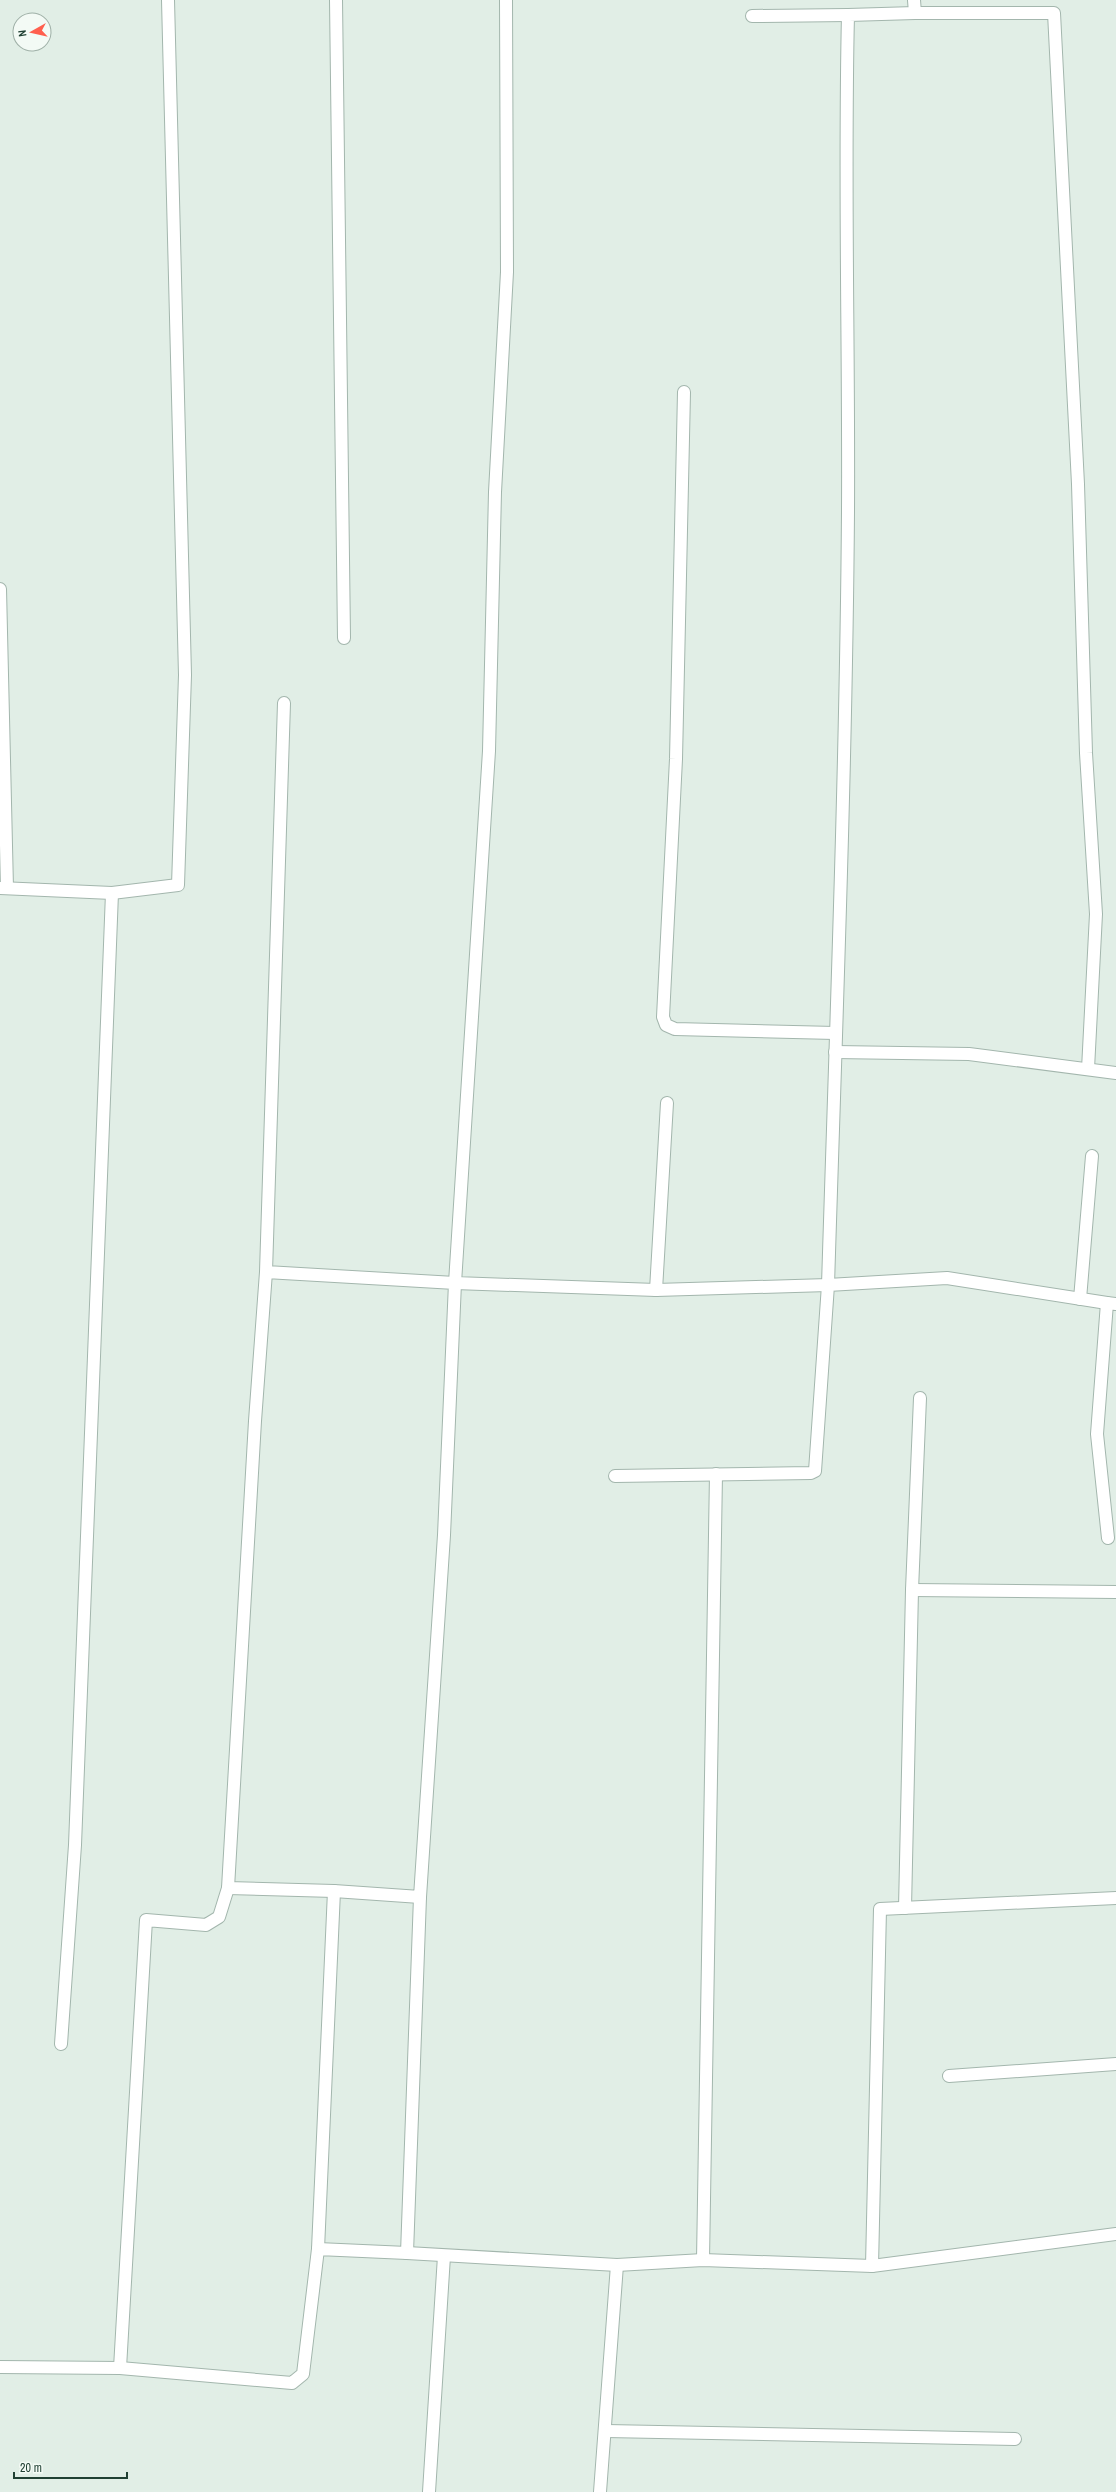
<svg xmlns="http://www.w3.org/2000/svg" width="1116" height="2492" viewBox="0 0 1116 2492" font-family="'Archivo Narrow',sans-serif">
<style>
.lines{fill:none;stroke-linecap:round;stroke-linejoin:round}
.minor-casing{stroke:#a3b6ad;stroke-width:14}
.minor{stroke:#fff;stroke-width:12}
</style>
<rect width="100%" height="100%" fill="#e1eee6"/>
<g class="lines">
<defs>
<g id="minor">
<path d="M336,0L344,638"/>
<path d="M506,0L507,272L495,492L489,751L455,1283L656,1290L828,1285C836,1027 846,770 848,512C849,346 844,181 848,15L915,13L914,0"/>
<path d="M915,13H1054L1078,484L1086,753L1096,914L1088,1069"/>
<path d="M752,16L848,15"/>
<path d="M684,392L676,759L663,1017L666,1025L675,1029L835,1033"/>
<path d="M0,589L7,888"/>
<path d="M0,888L112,893L75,1845L61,2044"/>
<path d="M112,893L178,885L185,675L168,0"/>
<path d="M835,1052L969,1054L1116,1073"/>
<path d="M266,1272L455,1283L444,1535L420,1897L334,1891L228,1888L255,1421L266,1272L284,703"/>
<path d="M656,1290L667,1103"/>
<path d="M1080,1299L1092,1156"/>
<path d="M615,1476L811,1473L815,1471L828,1285L947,1278L1107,1303"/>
<path d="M1108,1538L1097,1434L1107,1303L1116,1304"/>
<path d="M912,1590L1116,1592"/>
<path d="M905,1908L912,1590L920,1398"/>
<path d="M949,2076L1116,2064"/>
<path d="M318,2249L334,1891"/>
<path d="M407,2253L617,2265L703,2260L872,2266L1116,2234"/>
<path d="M703,2260L716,1474"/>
<path d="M872,2266L880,1909L1116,1898"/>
<path d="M0,2367L120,2368L292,2383L303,2374L318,2249L407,2253L420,1897"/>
<path d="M120,2368L146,1920L206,1925L219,1917L228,1888"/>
<path d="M606,2431L1015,2439"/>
<path d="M429,2492L444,2256"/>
<path d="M600,2492L617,2265"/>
</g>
</defs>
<use href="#minor" class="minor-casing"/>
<use href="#minor" class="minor"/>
</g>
<g transform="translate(32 32) rotate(262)"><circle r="19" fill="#f3faf5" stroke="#9fb0a7"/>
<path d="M0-3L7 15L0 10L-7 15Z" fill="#ff5f4e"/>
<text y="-6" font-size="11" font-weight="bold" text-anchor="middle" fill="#204033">N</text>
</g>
<path d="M14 2472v6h113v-6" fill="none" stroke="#204033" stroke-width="2"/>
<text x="20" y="2472" font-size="12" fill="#204033" stroke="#f3faf5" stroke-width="3" paint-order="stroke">20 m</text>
</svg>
